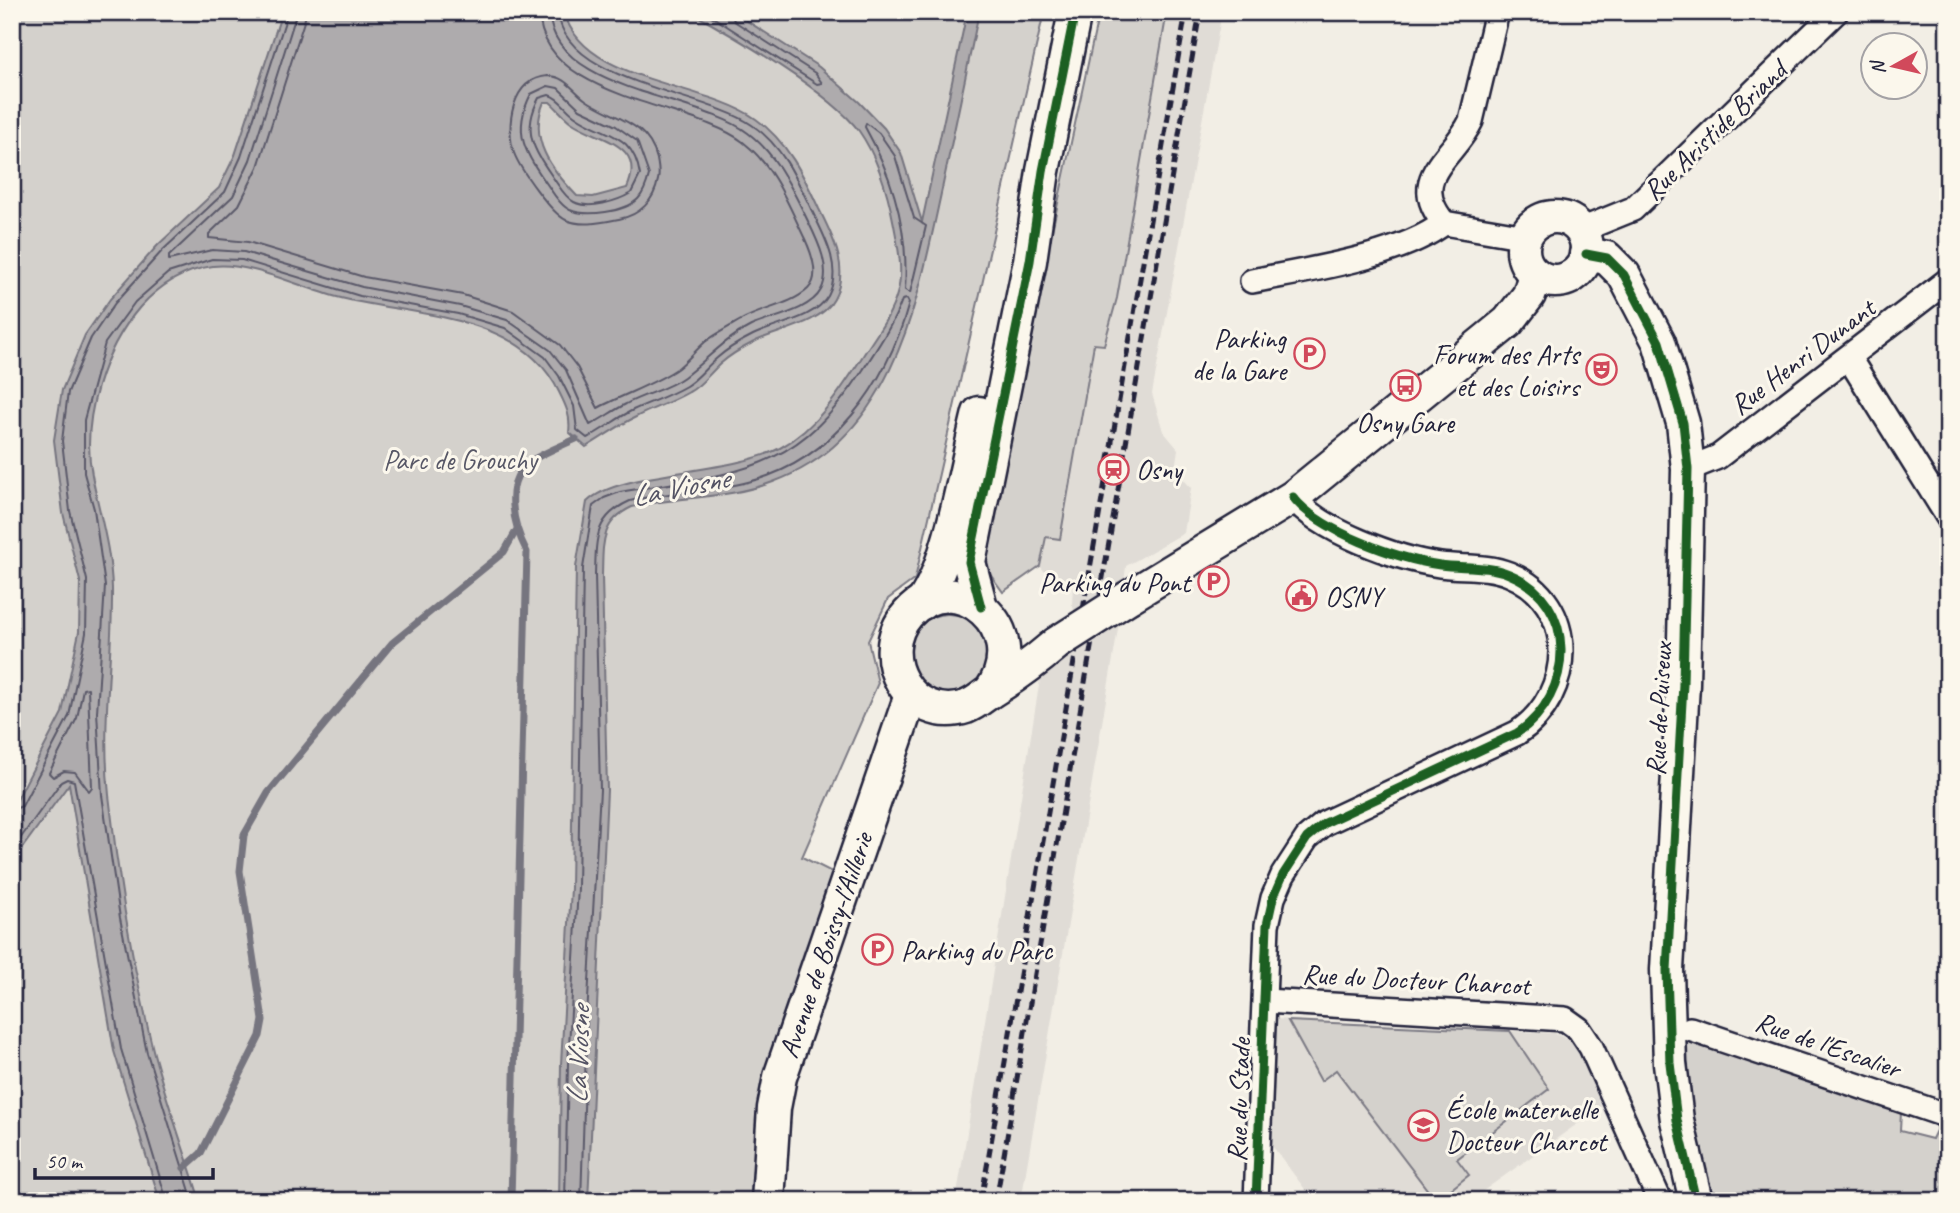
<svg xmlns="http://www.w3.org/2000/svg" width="1960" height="1213" viewBox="0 0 1960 1213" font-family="Caveat,sans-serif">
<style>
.built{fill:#e0dcd6}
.green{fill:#d4d1cc;stroke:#7b7a84;stroke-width:2}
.water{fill:#aeabad;stroke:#76747f;stroke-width:2;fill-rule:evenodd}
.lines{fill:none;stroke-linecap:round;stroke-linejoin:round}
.shore{stroke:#5a5969;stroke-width:2}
.stream{stroke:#76747f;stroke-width:7}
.street-casing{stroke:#22223b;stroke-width:28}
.secondary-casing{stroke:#22223b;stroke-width:37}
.street{stroke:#fbf7ec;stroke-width:23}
.secondary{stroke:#fbf7ec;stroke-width:32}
.rail{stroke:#22223b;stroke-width:5;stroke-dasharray:10 5;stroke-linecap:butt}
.secondary-bridge-casing{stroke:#22223b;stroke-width:37;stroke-linecap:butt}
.secondary-bridge{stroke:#fbf7ec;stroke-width:32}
.cycleway-casing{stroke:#fbf7ec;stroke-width:13}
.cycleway{stroke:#1b5e20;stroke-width:9}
.labels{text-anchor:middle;stroke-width:6;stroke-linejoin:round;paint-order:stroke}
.street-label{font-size:28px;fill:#22223b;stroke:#fbf7ec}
.poi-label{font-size:28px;fill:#22223b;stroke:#fbf7ec;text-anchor:start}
.park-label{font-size:28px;fill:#575766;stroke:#fbf7ec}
.water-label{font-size:30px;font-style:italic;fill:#535263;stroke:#fbf7ec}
</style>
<rect width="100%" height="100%" fill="#f2eee5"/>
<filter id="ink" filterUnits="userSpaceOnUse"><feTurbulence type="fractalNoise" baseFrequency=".0143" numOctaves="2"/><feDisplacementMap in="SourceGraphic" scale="14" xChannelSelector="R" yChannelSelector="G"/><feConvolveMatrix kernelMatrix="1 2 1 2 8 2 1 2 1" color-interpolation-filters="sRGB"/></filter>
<g filter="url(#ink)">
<g class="built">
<path d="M1167,12H1222L1152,394L1163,431L1178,449L1175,469L1191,488L1184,533L1126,566L1124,583L1075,612L1072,605L1073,582L1044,571L1040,566L1046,537L1060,539L1094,344L1104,345L1117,298Z"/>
<path d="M1119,623L1021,1201H956L1041,673Z"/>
<path d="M1275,1019L1554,1033L1571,1041L1580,1049L1601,1107L1469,1201H1314L1270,1143Z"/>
</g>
<g class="green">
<path d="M12,12H1044L915,579L888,599L868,641L878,683L802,857L834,873L755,1201H12Z"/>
<path d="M1099,12H1167L1117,298L1104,345L1094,344L1060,539L1046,537L1040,566L1003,592L981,562Z"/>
<circle cx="948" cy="654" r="40"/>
<path d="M1288,1021L1510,1031L1549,1089L1457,1159L1469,1175L1436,1201L1336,1070L1321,1081Z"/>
<path d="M1687,1038L1901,1112L1900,1131L1932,1139L1939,1124L1948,1127V1201H1712L1686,1103Z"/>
</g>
<g class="water">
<path d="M282,12H564C583,83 704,82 756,119C787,141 804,176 819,209C833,237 850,269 834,299C821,324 779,330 756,341C744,347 730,355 720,364C710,373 701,386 689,392C672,402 653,408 636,417C619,425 603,437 586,447L569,432C571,416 566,406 559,392C520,311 412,317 337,297C302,288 248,261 213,266C184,270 159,286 140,307C103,350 81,419 92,475C99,512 111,549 112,588C113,658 101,723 109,795C118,880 133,967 153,1050C166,1101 185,1151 200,1201H160L114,1051L69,784L12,862V809L62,713L79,632L80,581L63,513L54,440L62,390L85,335L110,299L158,245L219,188L235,155ZM544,102H550C557,108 563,116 571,122C597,140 647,143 627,188L593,197L577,196C551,169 528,139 544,102Z"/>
<path d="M690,12H733L819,67L859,102L884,128L901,153L922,222L967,12H979C967,71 954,130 942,189C918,299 895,438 773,482C729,499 678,496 632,507C600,522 603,544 602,576L607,790L588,1201H559L561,1064L571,888L576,567L587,502C619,470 729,475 780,448C817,428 842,389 864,354C876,335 891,316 897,294C904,272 898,247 894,225C888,193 878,158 859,131C830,92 734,36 690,12Z"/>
</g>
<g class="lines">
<g class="shore">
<path d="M297,12L250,160L233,196L169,256V260L212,250L244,252L362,287L460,306L507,320L550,350L566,370L590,425C602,419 614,410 626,404C644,394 668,389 684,377C707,360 724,339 751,326C771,317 810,311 821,290C833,267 815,236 805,215C790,185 776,154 748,133C699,95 553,92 549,12"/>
<path d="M307,12L258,167L239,205L209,234V238L248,242L364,277L463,295L513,311L560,345L577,367L598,408C620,396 661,381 678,368C688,360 696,350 705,342C716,334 729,327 741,320C762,308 791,305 808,289C821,277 811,252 805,239C788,204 774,166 743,142C692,102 542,101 539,12"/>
<path d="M705,12L817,84L822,83L815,73L734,21L731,12"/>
<path d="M547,76C566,76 572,90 586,100C614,119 647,121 657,159C658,166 660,173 658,180C654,201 640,215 619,219C603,222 582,227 566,220C551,213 520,169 514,153C505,125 512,79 547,76Z"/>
<path d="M548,86L558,88L580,109L616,126L637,141L649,175C647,183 643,194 638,199C625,212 587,217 570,210C561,206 554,195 549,187C526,154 511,133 531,94Z"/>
<path d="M549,95C560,98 565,109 574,115C604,137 633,131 640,175L631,193C618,201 589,210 574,202C566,198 560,188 556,182C536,152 520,134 539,98Z"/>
<path d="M866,123L879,133L895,156L914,218L926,226L910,293L905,290C909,232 893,177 865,127Z"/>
<path d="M88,688L92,787L89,791L75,772L64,771L53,777L49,773L77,718L83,689Z"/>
<path d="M12,810L22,806L69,716L86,633L87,580L70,511L62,441L68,392L91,338L115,303L163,250L225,192L241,157L288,12"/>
<path d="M12,850L61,782L67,779L74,781L121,1049L167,1201"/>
<path d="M193,1201L147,1053L120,918L102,795L97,712L105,586L94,509L84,473V420L105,343L135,302L168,273L212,259L242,260L360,296L458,314L505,328L545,357L559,376L574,406L577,430L587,438C603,430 617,418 633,410C650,402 669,396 686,386C698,379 707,366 717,358C727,349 741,341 753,335C775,324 815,319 828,296C843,269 824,235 812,211C797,179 782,145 752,125C705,92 564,83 558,12"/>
<path d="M565,1201L568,1064L578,888L583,568L593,506L604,498L620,492C735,472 793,477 863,370C877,348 893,325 902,300L907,299L909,303C887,384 833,461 748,482C710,492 669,491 630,501C594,517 596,540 595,575L600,790L587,1017L581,1201"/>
</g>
<g class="stream">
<path d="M184,1168L201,1153L260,1036L263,1020L240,871L244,835L268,793L392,643L504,552L516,531"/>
<path d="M511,1201L527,552C514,527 501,481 531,461C545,452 561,446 576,439"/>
</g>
<defs>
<g id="street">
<path d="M1444,223C1406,177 1454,158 1471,121L1497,12"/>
<path d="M1444,223L1526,237"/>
<path d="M1581,230L1633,209L1836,12"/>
<path d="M1252,281C1307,270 1400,257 1444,223"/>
<path d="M1849,358L1948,517"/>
<path d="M1688,469L1718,457L1948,280"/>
<path d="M1265,1001L1565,1019L1579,1029L1591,1047L1660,1201"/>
<path d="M1690,1029L1948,1116"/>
<path d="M1256,1201L1267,925L1273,898L1283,875L1307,838L1325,823L1517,733C1575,695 1579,602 1509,574C1487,565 1463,568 1440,565C1398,559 1319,531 1293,497"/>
</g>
<g id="secondary">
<circle cx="1555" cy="249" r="32"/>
<path d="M1586,254L1607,258L1624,275L1659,342L1683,423L1688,469L1683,684L1667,970L1670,1063L1677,1120L1696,1201"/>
<path d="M1129,597L1293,497L1508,322L1529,295L1535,274"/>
<path d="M922,603C951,563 966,464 979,413"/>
<path d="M981,607L969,562L1030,261L1043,171L1075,12"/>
<path d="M990,692C1035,630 955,562 908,614C871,656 911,725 966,707C977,703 984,695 993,690C1016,676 1036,661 1057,643"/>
<path d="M768,1201L774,1108L780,1077L911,695"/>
</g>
</defs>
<use href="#street" class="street-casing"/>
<use href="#secondary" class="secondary-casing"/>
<use href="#street" class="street"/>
<use href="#secondary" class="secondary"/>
<g class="rail">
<path d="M981,1201L1186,12"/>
<path d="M996,1201L1200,12"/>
</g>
<defs>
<path id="secondary-bridge" d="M1057,643L1129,597"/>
</defs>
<use href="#secondary-bridge" class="secondary-bridge-casing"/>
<use href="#secondary-bridge" class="secondary-bridge"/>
<defs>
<g id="cycleway">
<path d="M1586,254L1607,258L1624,275L1659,342L1683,423L1688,469L1683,684L1667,970L1670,1063L1677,1120L1696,1201"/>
<path d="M981,607L969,562L1030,261L1043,171L1075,12"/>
<path d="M1256,1201L1267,925L1273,898L1283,875L1307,838L1325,823L1517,733C1575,695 1579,602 1509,574C1487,565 1463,568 1440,565C1398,559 1319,531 1293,497"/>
</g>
</defs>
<use href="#cycleway" class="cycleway-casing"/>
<use href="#cycleway" class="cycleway"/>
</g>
</g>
<defs>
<symbol id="parking-ring" viewBox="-11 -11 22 22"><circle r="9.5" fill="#fbf7ec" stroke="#d1495b" stroke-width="1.5"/><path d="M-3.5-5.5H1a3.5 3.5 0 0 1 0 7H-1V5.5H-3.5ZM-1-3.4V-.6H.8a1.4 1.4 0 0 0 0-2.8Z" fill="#d1495b"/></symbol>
<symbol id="theatre-ring" viewBox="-11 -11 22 22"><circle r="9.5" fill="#fbf7ec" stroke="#d1495b" stroke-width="1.5"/><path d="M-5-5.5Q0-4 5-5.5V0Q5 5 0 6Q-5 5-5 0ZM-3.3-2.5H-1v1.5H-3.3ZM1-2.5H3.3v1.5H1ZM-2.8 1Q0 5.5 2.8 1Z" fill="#d1495b"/></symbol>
<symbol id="bus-ring" viewBox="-11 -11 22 22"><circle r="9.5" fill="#fbf7ec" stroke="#d1495b" stroke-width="1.5"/><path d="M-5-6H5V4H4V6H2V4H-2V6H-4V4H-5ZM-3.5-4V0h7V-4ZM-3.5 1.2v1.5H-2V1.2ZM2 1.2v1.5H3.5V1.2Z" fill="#d1495b"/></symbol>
<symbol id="station-ring" viewBox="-11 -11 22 22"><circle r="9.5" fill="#fbf7ec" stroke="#d1495b" stroke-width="1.5"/><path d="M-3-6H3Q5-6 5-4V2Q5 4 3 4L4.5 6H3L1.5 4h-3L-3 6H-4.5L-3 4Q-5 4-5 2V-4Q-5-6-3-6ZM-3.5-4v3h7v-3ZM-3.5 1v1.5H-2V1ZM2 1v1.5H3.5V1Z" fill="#d1495b"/></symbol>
<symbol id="civic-ring" viewBox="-11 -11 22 22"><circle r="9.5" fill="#fbf7ec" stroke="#d1495b" stroke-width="1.5"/><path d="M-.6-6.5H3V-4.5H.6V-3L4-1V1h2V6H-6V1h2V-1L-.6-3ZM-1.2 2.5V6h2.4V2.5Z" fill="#d1495b"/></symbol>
<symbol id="school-ring" viewBox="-11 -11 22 22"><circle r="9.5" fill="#fbf7ec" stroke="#d1495b" stroke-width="1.5"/><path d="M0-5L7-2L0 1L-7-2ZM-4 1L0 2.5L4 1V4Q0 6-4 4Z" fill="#d1495b"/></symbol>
</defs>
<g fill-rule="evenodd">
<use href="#parking-ring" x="1292" y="336" width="35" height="35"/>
<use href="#theatre-ring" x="1584" y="352" width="35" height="35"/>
<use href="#bus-ring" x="1388" y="368" width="35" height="35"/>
<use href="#station-ring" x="1096" y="452" width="35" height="35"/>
<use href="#parking-ring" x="1196" y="564" width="35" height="35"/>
<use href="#civic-ring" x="1284" y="578" width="35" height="35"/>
<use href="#parking-ring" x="860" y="932" width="35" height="35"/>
<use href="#school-ring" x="1406" y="1108" width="35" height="35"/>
</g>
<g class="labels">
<g class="street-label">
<text transform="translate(1714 130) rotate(-44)" y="10">Rue Aristide Briand</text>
<text transform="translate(1802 356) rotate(-37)" y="10">Rue Henri Dunant</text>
<text transform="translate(1658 709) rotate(-87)" y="10">Rue de Puiseux</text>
<text transform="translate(825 945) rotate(-71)" y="10">Avenue de Boissy-l'Aillerie</text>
<text transform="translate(1416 979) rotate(3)" y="10">Rue du Docteur Charcot</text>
<text transform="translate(1828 1044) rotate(19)" y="10">Rue de l'Escalier</text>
<text transform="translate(1238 1100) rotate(-88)" y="10">Rue du Stade</text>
</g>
<g class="poi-label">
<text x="1286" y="348" text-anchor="end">Parking<tspan x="1286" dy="32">de la Gare</tspan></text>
<text x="1579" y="364" text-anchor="end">Forum des Arts<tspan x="1579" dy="32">et des Loisirs</tspan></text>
<text x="1405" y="432" text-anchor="middle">Osny Gare</text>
<text x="1136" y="479">Osny</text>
<text x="1190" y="592" text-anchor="end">Parking du Pont</text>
<text x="1325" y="606">OSNY</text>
<text x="901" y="960">Parking du Parc</text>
<text x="1446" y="1119">École maternelle<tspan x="1446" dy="32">Docteur Charcot</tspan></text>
</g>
<g class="park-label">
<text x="460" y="469">Parc de Grouchy</text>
</g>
<g class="water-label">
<text transform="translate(680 487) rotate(-11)" y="10">La Viosne</text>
<text transform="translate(578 1055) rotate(-88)" y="10">La Viosne</text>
</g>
</g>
<rect width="1960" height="1213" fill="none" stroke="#fbf7ec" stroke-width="42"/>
<rect x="21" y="21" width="1918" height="1171" fill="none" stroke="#22223b" stroke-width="2.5" filter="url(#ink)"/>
<g transform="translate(1894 66) rotate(262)"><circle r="33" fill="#fbf7ec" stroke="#a4a2a5" stroke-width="2"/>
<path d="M0-5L12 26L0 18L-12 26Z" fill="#d1495b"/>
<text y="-10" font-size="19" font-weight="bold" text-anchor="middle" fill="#22223b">N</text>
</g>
<path d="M35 1168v10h178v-10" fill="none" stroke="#22223b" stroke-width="3.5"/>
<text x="46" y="1168" font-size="21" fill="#22223b" stroke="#fbf7ec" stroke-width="5" paint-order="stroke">50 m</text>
</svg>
